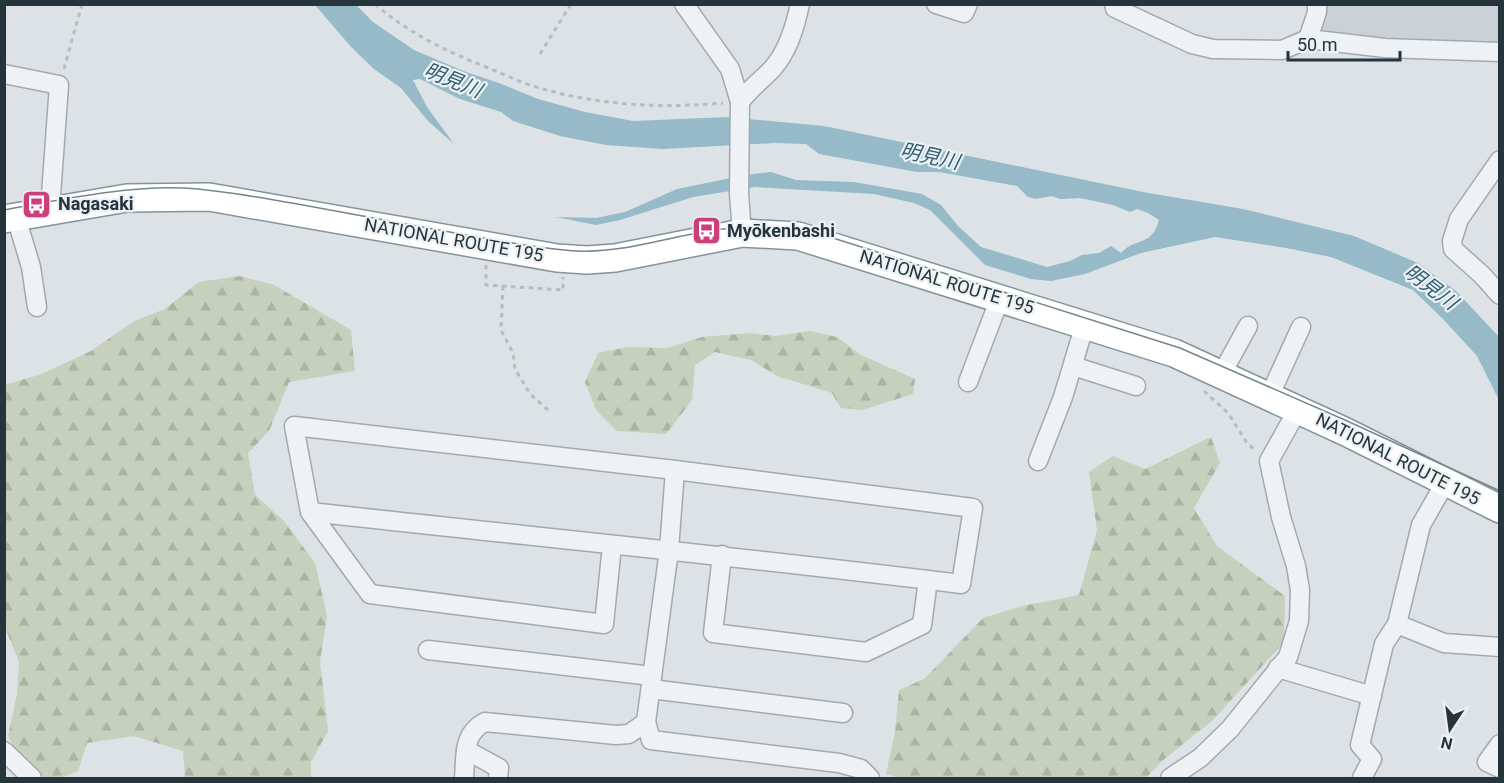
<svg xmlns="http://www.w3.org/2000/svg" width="1504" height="783" viewBox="0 0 1504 783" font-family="Roboto,'Noto Sans JP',sans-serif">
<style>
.built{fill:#cad2d8}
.forest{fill:url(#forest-firs)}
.water{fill:#96bac7}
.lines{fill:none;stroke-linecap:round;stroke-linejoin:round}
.minor-casing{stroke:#a2aab0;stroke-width:21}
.highway-casing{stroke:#83949d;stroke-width:30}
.path{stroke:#b6bdc0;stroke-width:3;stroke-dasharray:4.5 4.5;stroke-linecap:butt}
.minor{stroke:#eef2f4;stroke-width:18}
.highway{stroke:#fff;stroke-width:27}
.tram{stroke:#75868f;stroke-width:1.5}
.labels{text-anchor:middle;stroke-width:4.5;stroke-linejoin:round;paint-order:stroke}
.poi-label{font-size:18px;font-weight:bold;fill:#26343c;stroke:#ebf1f4;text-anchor:start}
.street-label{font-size:18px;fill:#26343c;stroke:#ebf1f4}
.water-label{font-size:20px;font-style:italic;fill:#305d70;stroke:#ebf1f4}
</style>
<defs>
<pattern id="forest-firs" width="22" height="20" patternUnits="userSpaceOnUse" patternTransform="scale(1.5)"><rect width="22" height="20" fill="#c7d0bd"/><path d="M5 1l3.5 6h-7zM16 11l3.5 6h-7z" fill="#abb3a3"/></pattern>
</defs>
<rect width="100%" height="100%" fill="#dce2e6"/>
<path class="built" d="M1323,5H1499V44L1325,34L1322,30Z"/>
<g class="forest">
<path d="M240,276L274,285L351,330L355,371L289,382L269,431L248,453L255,495L284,521L315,563L327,616L320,661L328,731L311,762V778H185L183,751L134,736L87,743L78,771C70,774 63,778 55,778C33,780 17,752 8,736L17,694L19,662L5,627L4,385L39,375L91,351L134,321L165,309L199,282Z"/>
<path d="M810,331L837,337L861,355L915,379L913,394L862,410L841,408L832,393L777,376L751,360L715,352L695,365L692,400L666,434L617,431L596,410L585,382L598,353L628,347L668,348L702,337L750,333L775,336Z"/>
<path d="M1211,437L1220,463L1194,508L1217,546L1285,596L1284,642L1213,720L1162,761L1146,778H900L886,774L895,732L899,690L924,679L983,618L1022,606L1079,595L1097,530L1089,472L1113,456L1145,469Z"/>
</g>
<path class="water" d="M315,5H356L373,22L414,50L466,72L499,83L538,99L585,112L633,121L728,117L824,126L1143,192L1243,209L1354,236L1418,263L1456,291L1499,337V400L1477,356L1443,319L1413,290L1331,257L1286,248L1215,237L1141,253L1085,274L1051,281L1031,279L985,265L930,210L914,203L874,194L755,187L693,197L620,220L596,225L556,217L596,218L625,212L677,189L746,175L771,172L796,180L854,182L922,194L941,205L958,226L981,247L1047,267L1070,261L1082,255L1099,253L1111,246L1121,253C1137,236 1151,248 1159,220L1148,213L1137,209L1130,212L1113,205L1080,198L1060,199L1052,196L1035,199L1028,197L1017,186L939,172H917L819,154L806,144L775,143L663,149L606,145L560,136L513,121L501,112L460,99L420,79L413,80L427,107L454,144L428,121L401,88L374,69L352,48Z"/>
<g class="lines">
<defs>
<g id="minor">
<path d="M684,4L730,69L740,102L739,194L742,233"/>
<path d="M936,4L964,13L968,4"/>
<path d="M1114,4L1115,8L1192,44L1213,49L1282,50L1308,39L1385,48L1500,52"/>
<path d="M1308,39L1317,12V4"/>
<path d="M4,74L59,85L51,195V211"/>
<path d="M740,102C749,89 762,80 773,68C788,51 795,27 800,4"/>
<path d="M1500,160L1459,219L1452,241L1453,249L1482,275L1500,295"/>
<path d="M16,217L31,267L37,307"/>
<path d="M1073,366L1136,386"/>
<path d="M1221,375L1248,326"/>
<path d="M968,382L1000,298"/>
<path d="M1269,397L1301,327"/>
<path d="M1038,461L1063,397L1085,324"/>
<path d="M310,512C527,536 744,557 961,584L973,508L675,470L294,426L310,512L370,594L604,624L612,545"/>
<path d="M722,555L713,633L866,652L922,625L928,580"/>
<path d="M1397,624L1444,643L1500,647"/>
<path d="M428,650L652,676"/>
<path d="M1278,668L1372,696"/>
<path d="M651,689L843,713"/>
<path d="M646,722L651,740L839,763L861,769L870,778"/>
<path d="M1500,744L1487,762L1500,768"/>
<path d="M466,750L499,768L498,778"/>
<path d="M4,751L32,778"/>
<path d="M464,778C466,756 462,734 485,722L616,735L629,734L646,722L669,550L675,470"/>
<path d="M1170,778L1200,758L1230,729L1288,657L1299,621L1300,590L1296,566L1281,517L1269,461L1298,409"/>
<path d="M1362,778L1372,759L1360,745L1384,644L1397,624L1421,525L1445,483"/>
</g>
<path id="highway" d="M4,219L127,198L209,197L557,258L587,260L615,258L742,233L798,236L1174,353L1346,432L1500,509"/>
</defs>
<use href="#minor" class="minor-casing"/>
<use href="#highway" class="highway-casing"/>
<g class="path">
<path d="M375,4C408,33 446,51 486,67C499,72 511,78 524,83C588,105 656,109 723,103"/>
<path d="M540,54L571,4"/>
<path d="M64,69L82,4"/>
<path d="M486,265V285L563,290V277"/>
<path d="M503,286L501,330L513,353L515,369L530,394L549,411"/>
<path d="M1204,391L1228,413L1247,443L1256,451"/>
</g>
<use href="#minor" class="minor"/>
<use href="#highway" class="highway"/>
<path class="tram" d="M4,210C64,199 124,186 184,188C221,190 256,197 292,203C350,214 408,224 466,235C503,241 541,249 578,251C622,253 665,238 708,231C753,224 789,227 833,238L1180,348L1345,420L1500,491"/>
</g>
<defs>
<symbol id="bus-square" viewBox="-11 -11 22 22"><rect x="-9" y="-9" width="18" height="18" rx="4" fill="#cd3f79" stroke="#ebf1f4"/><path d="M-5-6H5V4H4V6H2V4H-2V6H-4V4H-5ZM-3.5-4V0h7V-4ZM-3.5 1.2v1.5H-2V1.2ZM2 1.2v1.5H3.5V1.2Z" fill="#fff"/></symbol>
</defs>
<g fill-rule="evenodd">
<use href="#bus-square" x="20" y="188" width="33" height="33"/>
<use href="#bus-square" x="690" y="214" width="33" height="33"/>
</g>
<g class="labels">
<g class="poi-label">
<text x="58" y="210">Nagasaki</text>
<text x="727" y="237">Myōkenbashi</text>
</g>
<g class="street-label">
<text transform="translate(454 240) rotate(10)" y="6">NATIONAL ROUTE 195</text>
<text transform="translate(947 282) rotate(17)" y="6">NATIONAL ROUTE 195</text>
<text transform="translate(1398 459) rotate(27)" y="6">NATIONAL ROUTE 195</text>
</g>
<g class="water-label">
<text transform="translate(453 80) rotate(22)" y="7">明見川</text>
<text transform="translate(930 156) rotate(12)" y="7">明見川</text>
<text transform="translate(1431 287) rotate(37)" y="7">明見川</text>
</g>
</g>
<rect width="1504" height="783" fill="none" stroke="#26343c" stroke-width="12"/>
<g transform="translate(1450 729) rotate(193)" stroke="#ebf1f4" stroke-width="4.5" paint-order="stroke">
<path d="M0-4.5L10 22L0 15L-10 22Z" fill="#26343c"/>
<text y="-9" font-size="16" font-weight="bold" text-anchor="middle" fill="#26343c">N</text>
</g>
<path d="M1288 51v9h112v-9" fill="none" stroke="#26343c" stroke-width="3"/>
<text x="1297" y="51" font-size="18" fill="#26343c" stroke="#ebf1f4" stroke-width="4.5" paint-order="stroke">50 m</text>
</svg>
